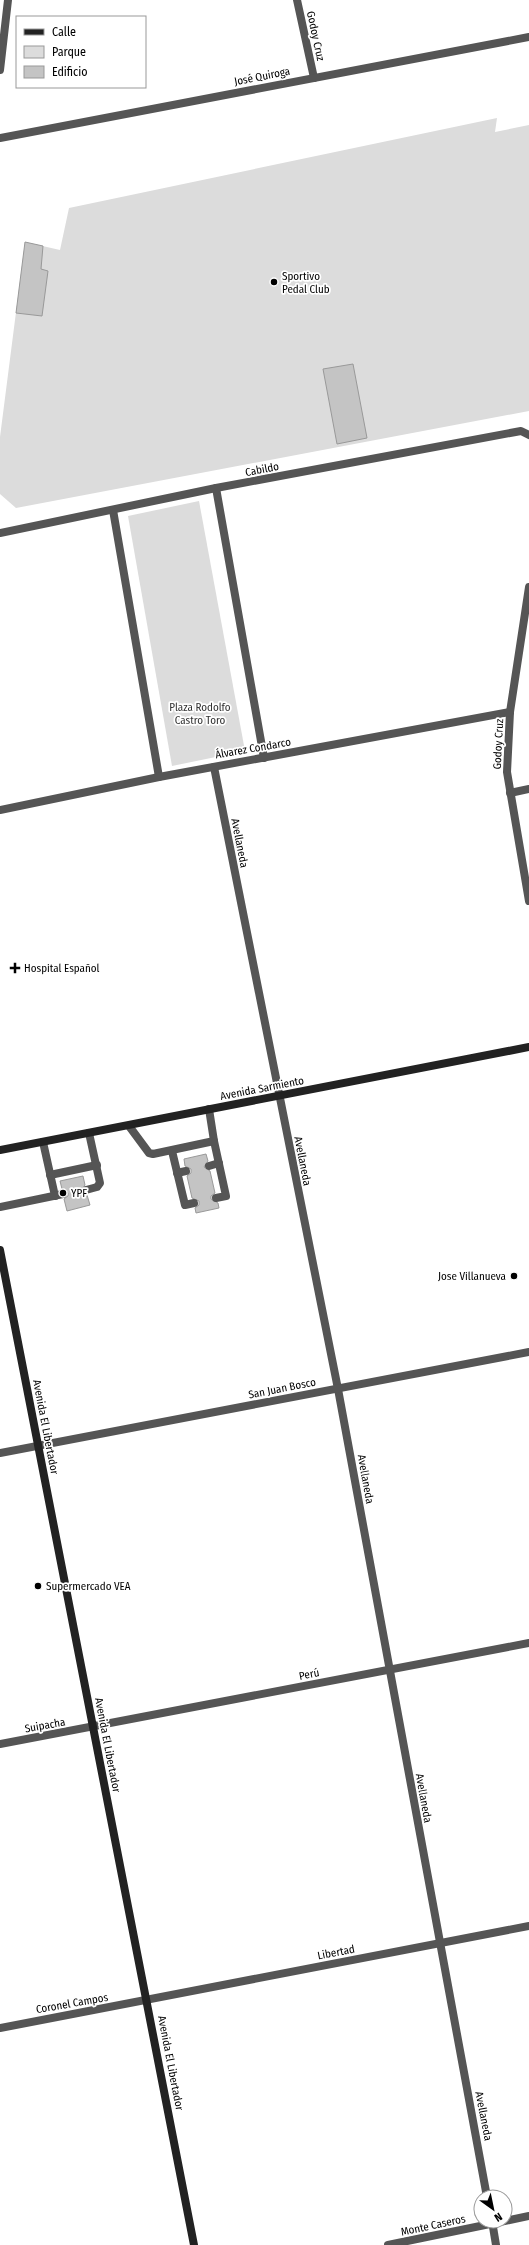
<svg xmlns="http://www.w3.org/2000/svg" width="529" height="2245" viewBox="0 0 529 2245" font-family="'Fira Sans Condensed',sans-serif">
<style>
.green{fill:#dcdcdc}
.building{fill:#c4c4c4;stroke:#999}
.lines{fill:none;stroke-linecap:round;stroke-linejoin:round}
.service{stroke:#555;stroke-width:8}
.minor{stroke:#555;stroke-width:8}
.tertiary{stroke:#555;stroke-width:8}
.secondary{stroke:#222;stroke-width:8}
.poi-dot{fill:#000;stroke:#fff;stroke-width:1.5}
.labels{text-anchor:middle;stroke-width:3.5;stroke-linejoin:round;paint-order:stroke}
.street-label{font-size:11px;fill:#000;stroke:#fff}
.poi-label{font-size:11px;fill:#000;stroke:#fff;text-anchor:start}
.park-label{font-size:11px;fill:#333;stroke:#fff}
</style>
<rect width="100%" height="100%" fill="#fff"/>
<g class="green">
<path d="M497,118L495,132L529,125V411L16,508L0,494V437L25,242L60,250L69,208Z"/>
<path d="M199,501L245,751L172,766L128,516Z"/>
</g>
<g class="building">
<path d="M25,242L43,246L41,269L48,271L42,316L16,313Z"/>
<path d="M353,364L367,438L337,444L323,369Z"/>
<path d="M206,1154L208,1161L204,1167L210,1171L215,1193L211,1196V1199L218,1203L219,1208L196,1213L195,1208L199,1205V1201L192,1198L187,1176L191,1173V1169L185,1166L184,1159Z"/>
<path d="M83,1176L85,1185L81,1191L82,1194L87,1195L90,1205L67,1211L64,1199L68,1196V1193L62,1189L60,1181Z"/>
</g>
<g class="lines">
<g class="service">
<path d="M209,1109L214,1141L226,1196L216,1198"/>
<path d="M129,1126L149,1153L153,1154L214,1141"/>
<path d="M43,1142L55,1196"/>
<path d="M172,1151L185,1205L194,1203"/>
<path d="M209,1166L219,1163"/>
<path d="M177,1173L186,1171"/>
<path d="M50,1175L97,1165"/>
<path d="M86,1190L97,1187L100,1183L89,1133"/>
<path d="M0,1207L63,1194"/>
</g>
<g class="minor">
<path d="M297,0L314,78"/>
<path d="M0,138L529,37"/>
<path d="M216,488L264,758"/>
<path d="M113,510L159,777"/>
<path d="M0,533L216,488L521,431L529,435"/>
<path d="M529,587L510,712L507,772L529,901"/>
<path d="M214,767L338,1389L487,2197"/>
<path d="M510,793L529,789"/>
<path d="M0,810L159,777L510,712"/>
<path d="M0,1453L529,1352"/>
<path d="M0,1744L529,1643"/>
<path d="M0,2028L529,1926"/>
<path d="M492,2221L496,2245"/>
<path d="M388,2245L529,2216"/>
</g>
<path class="tertiary" d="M0,70L8,0"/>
<g class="secondary">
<path d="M0,1150L529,1047"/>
<path d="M0,1250L194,2245"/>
</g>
</g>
<g class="poi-dot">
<circle cx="274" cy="282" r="4"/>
<path d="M13 962h4v4h4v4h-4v4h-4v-4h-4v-4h4z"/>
<circle cx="63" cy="1193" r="4"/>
<circle cx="514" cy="1276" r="4"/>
<circle cx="38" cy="1586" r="4"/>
</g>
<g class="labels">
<g class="street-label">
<text transform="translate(316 36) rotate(78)" y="4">Godoy Cruz</text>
<text transform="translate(262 76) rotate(-11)" y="4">José Quiroga</text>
<text transform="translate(262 469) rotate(-11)" y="4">Cabildo</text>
<text transform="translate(498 744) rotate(-87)" y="4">Godoy Cruz</text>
<text transform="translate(253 748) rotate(-10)" y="4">Álvarez Condarco</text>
<text transform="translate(240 843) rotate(79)" y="4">Avellaneda</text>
<text transform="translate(262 1088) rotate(-11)" y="4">Avenida Sarmiento</text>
<text transform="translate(303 1161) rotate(79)" y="4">Avellaneda</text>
<text transform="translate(282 1388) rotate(-11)" y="4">San Juan Bosco</text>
<text transform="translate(46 1427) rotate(79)" y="4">Avenida El Libertador</text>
<text transform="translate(366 1479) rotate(80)" y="4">Avellaneda</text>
<text transform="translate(309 1674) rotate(-11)" y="4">Perú</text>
<text transform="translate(45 1725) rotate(-10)" y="4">Suipacha</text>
<text transform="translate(108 1745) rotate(79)" y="4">Avenida El Libertador</text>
<text transform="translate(424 1798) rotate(80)" y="4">Avellaneda</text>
<text transform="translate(336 1952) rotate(-11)" y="4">Libertad</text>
<text transform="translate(72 2003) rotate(-10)" y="4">Coronel Campos</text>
<text transform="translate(171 2063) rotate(79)" y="4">Avenida El Libertador</text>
<text transform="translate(484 2116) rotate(79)" y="4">Avellaneda</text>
<text transform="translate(433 2225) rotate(-12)" y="4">Monte Caseros</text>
</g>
<g class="poi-label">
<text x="282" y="280">Sportivo<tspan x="282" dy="13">Pedal Club</tspan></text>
<text x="24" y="972">Hospital Español</text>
<text x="71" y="1197">YPF</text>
<text x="506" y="1280" text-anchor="end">Jose Villanueva</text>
<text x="46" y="1590">Supermercado VEA</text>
</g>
<g class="park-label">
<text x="200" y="711">Plaza Rodolfo<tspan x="200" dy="13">Castro Toro</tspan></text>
</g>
</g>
<rect x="16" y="16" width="130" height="72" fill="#ffffff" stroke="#999999"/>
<rect x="24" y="29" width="20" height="6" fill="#222222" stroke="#999999"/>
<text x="52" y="36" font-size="12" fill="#000000">Calle</text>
<rect x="24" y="46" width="20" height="12" fill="#dcdcdc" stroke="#999999"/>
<text x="52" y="56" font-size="12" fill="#000000">Parque</text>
<rect x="24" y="66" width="20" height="12" fill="#c4c4c4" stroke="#999999"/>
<text x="52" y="76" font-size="12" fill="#000000">Edificio</text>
<g transform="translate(493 2209) rotate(147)"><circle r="19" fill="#ffffff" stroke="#999999"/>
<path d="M0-3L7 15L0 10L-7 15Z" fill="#000000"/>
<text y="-6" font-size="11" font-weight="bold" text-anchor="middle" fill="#000000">N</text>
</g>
</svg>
